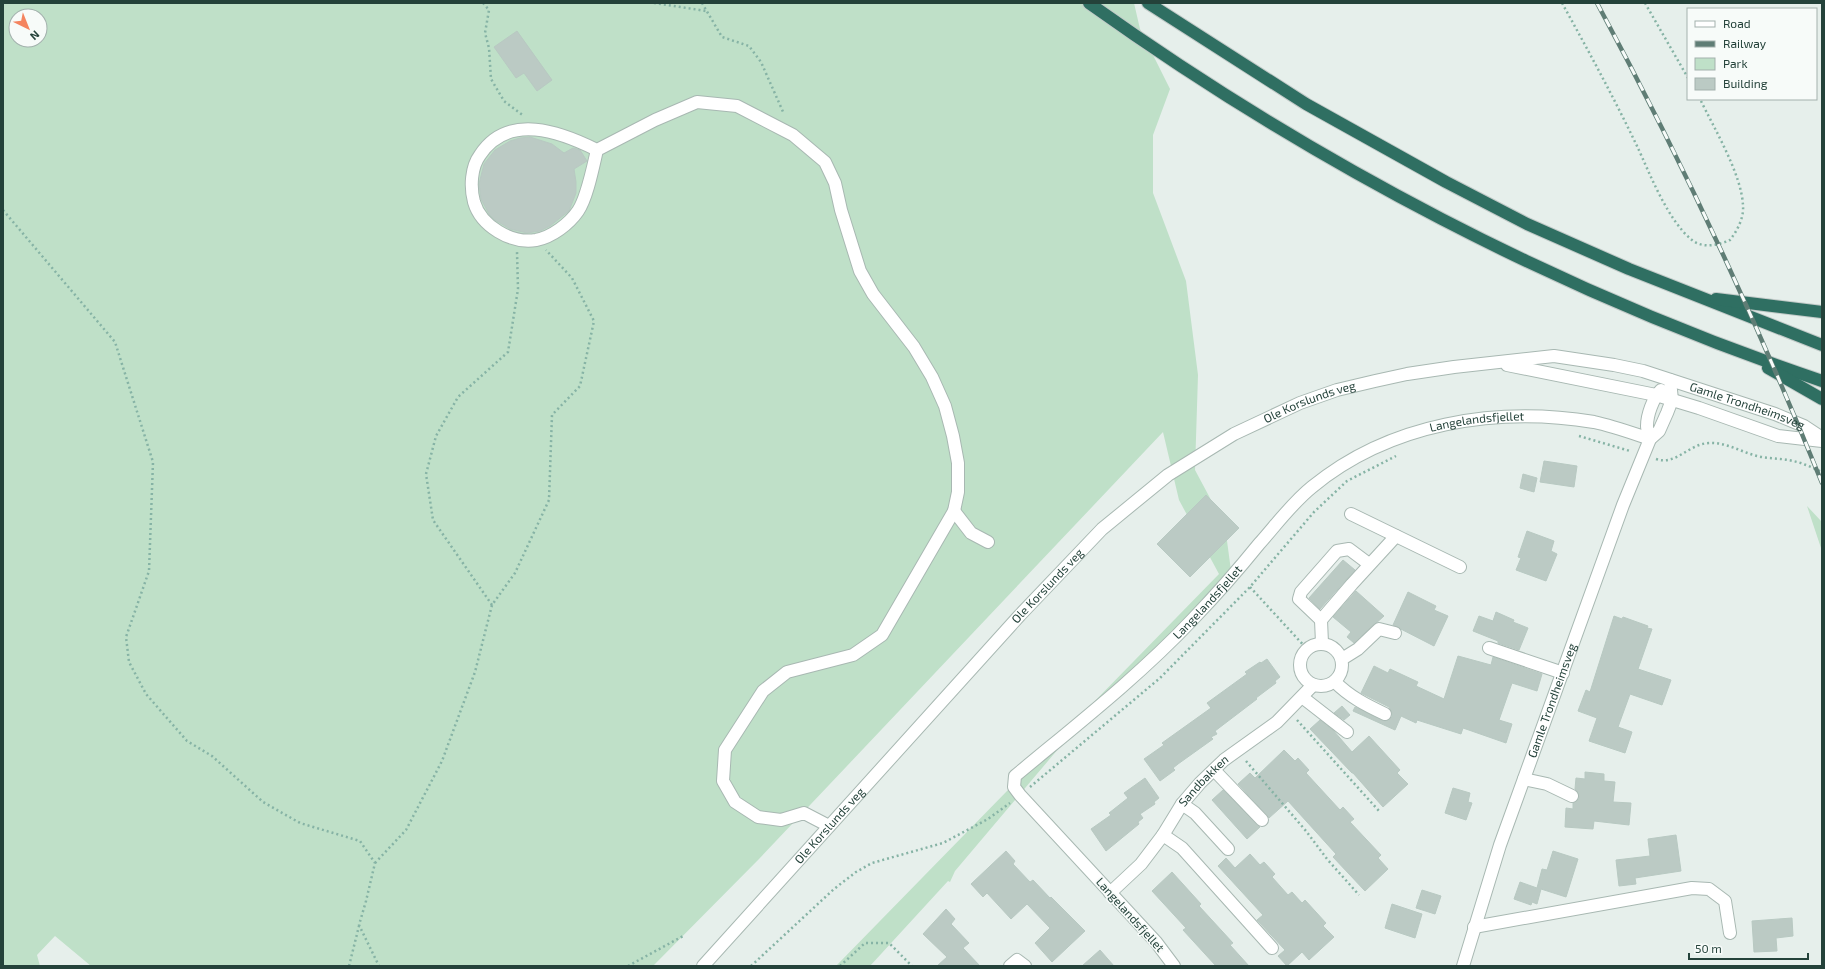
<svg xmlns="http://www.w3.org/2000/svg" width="1825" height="969" viewBox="0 0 1825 969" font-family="'Exo 2',sans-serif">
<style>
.green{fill:#bfe0c8;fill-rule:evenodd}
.building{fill:#bbcac4;stroke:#b8c9c2}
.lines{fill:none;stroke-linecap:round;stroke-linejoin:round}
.minor-casing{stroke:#a8b8b2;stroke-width:14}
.highway-casing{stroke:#c2cac8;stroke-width:14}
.path{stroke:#86b3a5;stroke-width:2.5;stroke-dasharray:2 3;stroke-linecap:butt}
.minor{stroke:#fff;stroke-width:12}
.highway{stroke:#2f6f62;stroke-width:12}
.rail-casing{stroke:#5f7d75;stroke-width:4.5}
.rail{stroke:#f7fbf9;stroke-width:3;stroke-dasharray:9;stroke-linecap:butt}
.labels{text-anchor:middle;stroke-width:3;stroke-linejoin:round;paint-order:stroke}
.street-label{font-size:12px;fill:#24423a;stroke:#f7fbf9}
</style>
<rect width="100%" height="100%" fill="#e6efeb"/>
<g class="green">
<path d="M3,3H1134L1140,29L1170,89L1153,135V193L1186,281L1198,375L1195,470L1225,526L1232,578L1086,716L955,871L950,882L948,881L870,966H836L1219,574L1179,500L1163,432L759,859L653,966H91L55,936L37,955L40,966H3ZM16,16H40V40H16Z"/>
<path d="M1807,506L1822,522V551Z"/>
</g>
<g class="building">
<path d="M517,31L552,80L537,91L524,73L516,78L494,47Z"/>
<path d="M530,137L552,144L564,153L573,148L580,150L587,161L574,169L576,182V193L569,211L550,226L540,231L527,233L510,229L495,220L489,214L481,199L479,184L484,164L495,150L510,141L520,138Z"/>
<path d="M1544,461L1577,466L1574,487L1540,482Z"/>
<path d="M1523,474L1537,478L1534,492L1520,488Z"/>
<path d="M1206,495L1239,528L1190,577L1157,544Z"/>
<path d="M1527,531L1554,541L1551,551L1557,554L1546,581L1516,570L1521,558L1518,557Z"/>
<path d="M1343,560L1355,570L1320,609L1309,598Z"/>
<path d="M1356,591L1384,616L1354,643L1347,637L1351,632L1333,617Z"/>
<path d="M1408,592L1436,606L1434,610L1448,616L1434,646L1393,625Z"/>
<path d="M1496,612L1514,620L1513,622L1528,628L1519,650L1498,643V641L1473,631L1479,616L1493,621Z"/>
<path d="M1614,616L1622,619L1623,617L1648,626L1647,628L1652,629L1638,669L1671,680L1662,705L1630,694L1618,727L1632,732L1625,753L1589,741L1597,718L1578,711L1586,690L1590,692Z"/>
<path d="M1458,656L1491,665L1493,657L1542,674L1537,691L1512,683L1499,720L1512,724L1506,743L1463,728L1461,734L1417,720L1416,723L1401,716L1395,730L1353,711L1355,707L1385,721L1392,717V713L1389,707L1361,693L1374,666L1388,673L1390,669L1418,682L1416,686L1444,699Z"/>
<path d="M1267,659L1280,677L1275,681L1276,683L1256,698L1257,699L1215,731L1217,734L1211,737L1213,739L1178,764L1173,768L1175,770L1160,781L1144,759L1164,745L1162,743L1211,708L1207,703L1247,674L1245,672L1260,662L1261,663Z"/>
<path d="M1342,706L1350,715L1344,720L1334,713Z"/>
<path d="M1320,720L1333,730L1352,752L1369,736L1400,770L1397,773L1408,784L1383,807L1353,773H1352L1310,729Z"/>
<path d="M1284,750L1295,761L1298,758L1309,770L1306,773L1340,810L1343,807L1354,819L1350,822L1381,855L1378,858L1388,869L1365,891L1333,857L1336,854L1288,801L1269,818L1238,784L1250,773L1255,778Z"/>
<path d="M1585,772L1604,774V781L1615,782L1613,802L1631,803L1629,825L1594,821L1593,829L1565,827L1566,808L1573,809V803L1579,799L1578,792L1575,789L1576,778L1585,779Z"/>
<path d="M1145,778L1159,798L1154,802L1155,804L1140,814L1143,818L1138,822L1139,824L1106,851L1091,829L1111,815L1109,813L1128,798L1124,793Z"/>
<path d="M1453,788L1470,793L1468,802L1472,803L1466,820L1445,813Z"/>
<path d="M1223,790L1260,827L1247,839L1212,800Z"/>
<path d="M1676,835L1681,871L1635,878L1636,884L1619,886L1616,860L1650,856L1648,839Z"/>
<path d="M1006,851L1015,861L1013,864L1030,882L1033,880L1050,898L1051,897L1085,931L1052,962L1035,943L1050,928L1027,904L1011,919L987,893L983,897L971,884Z"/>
<path d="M1553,851L1578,859L1566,897L1541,889L1537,904L1532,902L1531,905L1514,899L1520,882L1537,888L1542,869L1547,870Z"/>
<path d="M1250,854L1260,865L1264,862L1275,874L1272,877L1288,895L1292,892L1302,903L1305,900L1326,923L1323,926L1334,937L1309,960L1302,952L1287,966L1278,956L1285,950L1257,920L1263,915L1218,866L1226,858L1235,868Z"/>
<path d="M1172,872L1201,904L1199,906L1233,943L1230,945L1249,966H1216L1183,930L1186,928L1152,891Z"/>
<path d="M1422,890L1441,896L1435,914L1416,908Z"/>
<path d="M1392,904L1422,914L1415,938L1385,928Z"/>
<path d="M946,909L955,919L951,924L969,943L963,948L980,966H937L947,957L923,934Z"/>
<path d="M1792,918L1793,936L1776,938L1777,951L1754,952L1752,921Z"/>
<path d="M1100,950L1114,966H1082Z"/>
</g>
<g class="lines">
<defs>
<g id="minor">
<path d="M597,150C561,132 508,112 480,155C471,167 470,187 474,202C481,226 511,244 536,240C552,237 569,224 578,211C587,198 593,167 597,150L655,120L697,102L737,106L793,135L825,162L835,183L841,210L860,271L873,294L914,347L932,377L945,406L953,436L958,463V492L954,511L882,635L853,655L787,672L763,691L725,750L723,781L735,802L758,817L781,820L804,813L829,826"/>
<path d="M1507,365L1656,395L1699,408L1778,436L1822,441"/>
<path d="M1650,439C1649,435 1647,430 1647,426C1647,415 1653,398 1661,390"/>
<path d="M954,511L971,533L988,542"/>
<path d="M1351,514L1460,567"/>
<path d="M1321,620L1299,599L1301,592L1337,551L1349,549L1369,564"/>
<path d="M1322,643L1321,620L1352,584L1396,536"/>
<circle cx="1321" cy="665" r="21"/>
<path d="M1489,648L1563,673"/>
<path d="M1342,659L1358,649L1379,629L1395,633"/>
<path d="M1335,682C1350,697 1366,705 1385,714"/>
<path d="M1302,697L1347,732"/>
<path d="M1214,770L1262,820"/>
<path d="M1524,779L1547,784L1572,796"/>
<path d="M1182,804L1195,813L1228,849"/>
<path d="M1163,835L1182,848L1272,948"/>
<path id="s1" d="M1110,893L1141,864L1163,835L1182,804L1200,783L1224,760L1277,722L1313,685"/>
<path d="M1474,927L1692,888L1709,889L1725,901L1730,933"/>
<path id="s2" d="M703,966L1020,615L1102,529L1168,475L1234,434L1300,403L1337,390L1375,381L1407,374L1454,367L1554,356L1614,365L1643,371L1775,414L1804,426L1822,438"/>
<path d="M1010,966L1017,960L1025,966"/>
<path id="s3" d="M1174,966L1156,942L1020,795L1014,787L1015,776C1075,726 1138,677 1192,620C1216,595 1238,570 1259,544C1276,525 1292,503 1312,487C1390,423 1496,406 1594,422C1613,426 1632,433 1650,439"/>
<path id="s4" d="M1463,966L1500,845L1623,505L1650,439L1659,431L1667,413L1672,400L1670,380"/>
</g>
<g id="highway">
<path d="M1089,3C1313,163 1561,293 1822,381"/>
<path d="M1148,3L1306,104L1446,182L1527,224L1629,269L1822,345"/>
<path d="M1716,299L1822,312"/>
<path d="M1768,368L1822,399"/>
</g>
</defs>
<use href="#minor" class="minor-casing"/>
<use href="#highway" class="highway-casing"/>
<g class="path">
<path d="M483,3L489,10L485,33L489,48L491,79L504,101L524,116"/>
<path d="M654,3L706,11"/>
<path d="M702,3L722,37L749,46L761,62L784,114"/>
<path d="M1562,3C1588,50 1614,98 1637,146C1650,174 1668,221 1692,240C1703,249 1719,245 1730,240C1737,231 1744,218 1743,206C1742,175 1714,128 1700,99"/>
<path d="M1645,3L1688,78"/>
<path d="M3,210L115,342L153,462L149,571L126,637L129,662L146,694L187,741L212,756L263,802L300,823L360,841L375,863L366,901L359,925L379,966"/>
<path d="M1579,436L1630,451"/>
<path d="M1656,459C1676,466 1688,444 1709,443C1726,442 1741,452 1757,456C1769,459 1781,458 1793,461C1803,463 1813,468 1822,472"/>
<path d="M1250,587L1307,649"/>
<path d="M492,605L433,520L426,474L436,436L458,397L508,352L518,289L517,252"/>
<path d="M1297,720L1379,811"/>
<path d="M1246,761L1306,831L1327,859L1359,895"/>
<path d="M1030,787L1160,678L1250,587L1314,512L1347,481L1396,456"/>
<path d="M375,863L406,830L442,761L475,672L492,605L515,573L549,500L552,415L580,386L594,321L572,278L546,250"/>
<path d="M349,966L359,926"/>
<path d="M628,966L685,935"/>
<path d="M751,966L834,889L856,872L872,863L943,843L988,819L1010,803"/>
<path d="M840,966L865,943H889L912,966"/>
</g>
<use href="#minor" class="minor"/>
<use href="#highway" class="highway"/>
<defs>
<path id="rail" d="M1597,3C1681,159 1756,319 1822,483"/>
</defs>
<use href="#rail" class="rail-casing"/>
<use href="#rail" class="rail"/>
</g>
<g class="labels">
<g class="street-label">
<text dy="4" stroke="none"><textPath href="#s2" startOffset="837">Ole Korslunds veg</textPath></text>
<text dy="4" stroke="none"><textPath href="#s2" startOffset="1287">Gamle Trondheimsveg</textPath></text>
<text dy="4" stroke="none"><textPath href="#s3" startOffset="847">Langelandsfjellet</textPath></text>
<text dy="4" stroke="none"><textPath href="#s2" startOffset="513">Ole Korslunds veg</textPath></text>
<text dy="4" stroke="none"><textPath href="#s3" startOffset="511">Langelandsfjellet</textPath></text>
<text dy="4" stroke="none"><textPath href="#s4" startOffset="280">Gamle Trondheimsveg</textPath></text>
<text dy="4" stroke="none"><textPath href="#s1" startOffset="147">Sandbakken</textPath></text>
<text dy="4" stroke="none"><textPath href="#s2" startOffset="189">Ole Korslunds veg</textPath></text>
<text transform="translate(1130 915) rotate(48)" y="4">Langelandsfjellet</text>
</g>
</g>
<rect width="1825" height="969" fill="none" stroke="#24423a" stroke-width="8"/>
<rect x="1687" y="8" width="130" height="92" fill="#f7fbf9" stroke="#a3b1ad"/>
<rect x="1695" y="21" width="20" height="6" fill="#ffffff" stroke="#a3b1ad"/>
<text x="1723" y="28" font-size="12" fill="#24423a">Road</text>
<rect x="1695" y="41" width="20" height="6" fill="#5f7d75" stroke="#a3b1ad"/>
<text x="1723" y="48" font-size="12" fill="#24423a">Railway</text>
<rect x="1695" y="58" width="20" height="12" fill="#bfe0c8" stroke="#a3b1ad"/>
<text x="1723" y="68" font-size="12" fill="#24423a">Park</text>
<rect x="1695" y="78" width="20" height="12" fill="#bbcac4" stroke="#a3b1ad"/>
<text x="1723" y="88" font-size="12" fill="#24423a">Building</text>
<g transform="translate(28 28) rotate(137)"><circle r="19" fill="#f7fbf9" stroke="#a3b1ad"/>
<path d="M0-3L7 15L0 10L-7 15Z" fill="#f4845f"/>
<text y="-6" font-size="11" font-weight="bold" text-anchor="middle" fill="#24423a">N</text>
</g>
<path d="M1689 953v6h119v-6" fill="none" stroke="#24423a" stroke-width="2"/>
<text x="1695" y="953" font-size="12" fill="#24423a" stroke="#f7fbf9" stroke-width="3" paint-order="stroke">50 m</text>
</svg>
